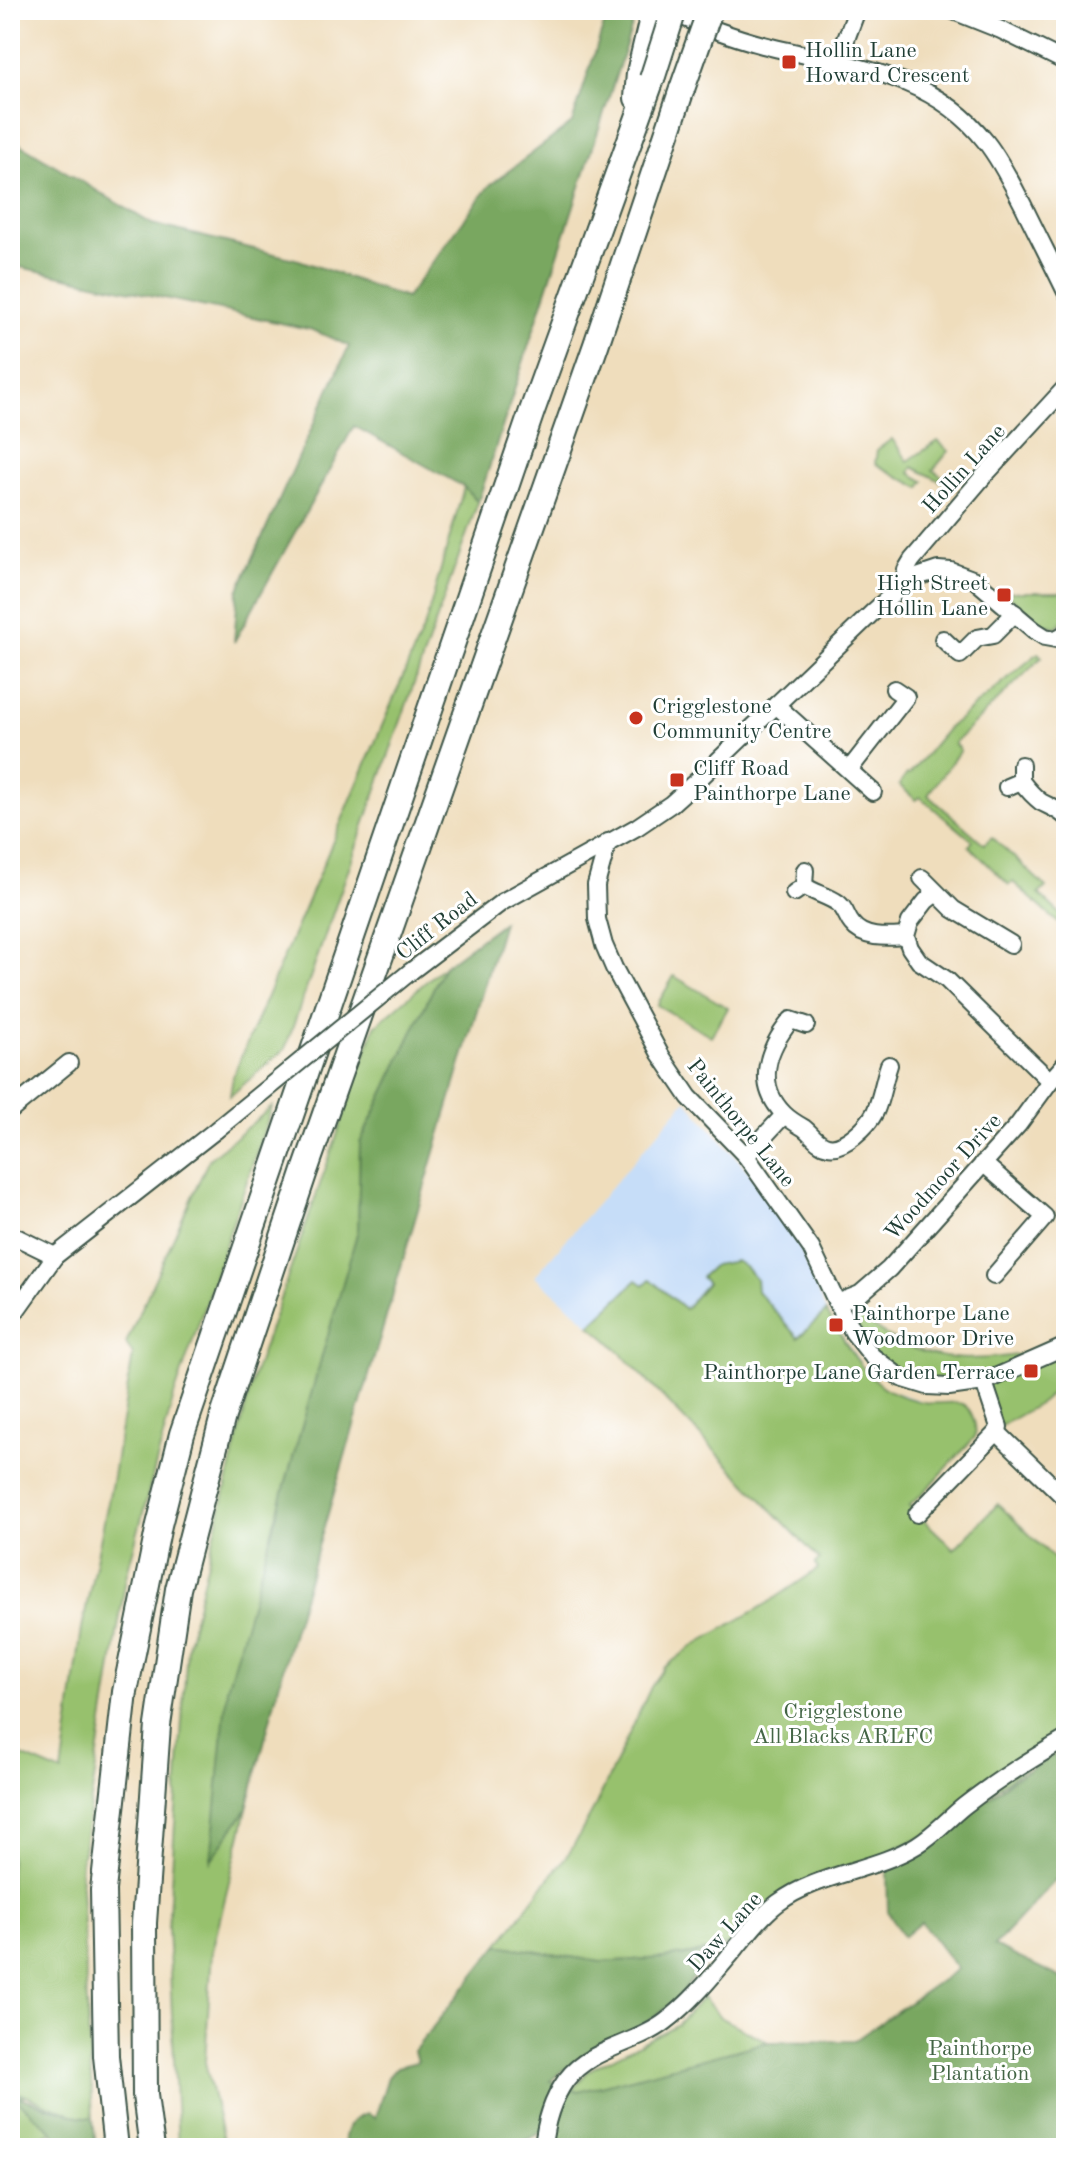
<svg xmlns="http://www.w3.org/2000/svg" width="1076" height="2158" viewBox="0 0 1076 2158" font-family="'Old Standard TT',serif">
<style>
.built{fill:#c6ddf8}
.green{fill:#97c16d;stroke:#5b7f50;stroke-width:2}
.forest{fill:#79a760;stroke:#4c724a;stroke-width:2}
.lines{fill:none;stroke-linecap:round;stroke-linejoin:round}
.minor-casing{stroke:#3e5548;stroke-width:20}
.highway-casing{stroke:#3e5548;stroke-width:28}
.minor{stroke:#fff;stroke-width:16}
.highway{stroke:#fff;stroke-width:24}
.minor-bridge-casing{stroke:#3e5548;stroke-width:20;stroke-linecap:butt}
.highway-bridge-casing{stroke:#3e5548;stroke-width:28;stroke-linecap:butt}
.minor-bridge{stroke:#fff;stroke-width:16}
.highway-bridge{stroke:#fff;stroke-width:24}
.poi-dot{fill:#c8321e;stroke:#fff;stroke-width:3}
.labels{text-anchor:middle;stroke-width:6;stroke-linejoin:round;paint-order:stroke}
.poi-label{font-size:22px;fill:#1f3d34;stroke:#fff;text-anchor:start}
.street-label{font-size:22px;fill:#1f3d34;stroke:#fff}
.park-label{font-size:22px;fill:#436545;stroke:#fff}
</style>
<rect width="100%" height="100%" fill="#fff"/>
<filter id="ink" filterUnits="userSpaceOnUse"><feTurbulence type="fractalNoise" baseFrequency=".0125" numOctaves="2"/><feDisplacementMap in="SourceGraphic" scale="16" xChannelSelector="R" yChannelSelector="G"/><feConvolveMatrix kernelMatrix="1 2 1 2 8 2 1 2 1" color-interpolation-filters="sRGB"/></filter>
<filter id="wash" filterUnits="userSpaceOnUse"><feTurbulence type="fractalNoise" baseFrequency=".006" numOctaves="4" result="noise"/><feDisplacementMap in="SourceGraphic" scale="32" xChannelSelector="R" yChannelSelector="G"/><feGaussianBlur stdDeviation="1.8" result="paint"/><feColorMatrix in="noise" values="0 0 0 0 0 0 0 0 0 0 0 0 0 0 0 0 0 1.4 0 .05"/><feComposite in="paint" operator="in"/></filter>
<g filter="url(#wash)">
<rect width="100%" height="100%" fill="#efddbc"/>
<path class="built" d="M686,1100L755,1179L799,1246L826,1312L864,1368L877,1383L888,1390L928,1403L962,1404L969,1410L976,1429L975,1437L931,1485L610,1342L535,1276Z"/>
<g class="green">
<path d="M892,439L908,461L938,441L949,451L933,470L952,484L950,486L913,467L910,473L924,481L920,488L875,464L877,450Z"/>
<path d="M464,487L478,502L285,1049L230,1096L233,1076L425,625Z"/>
<path d="M1010,592H1066V618L1056,627L1041,624L1007,594Z"/>
<path d="M1038,653L1042,657L954,743L960,750L928,795L984,844L992,837L1046,887L1039,894L1066,919V930L1013,882L1009,885L969,846L973,841L920,797L916,800L899,785L907,774L909,775L947,729Z"/>
<path d="M444,966L360,1143L358,1230L211,1858L247,1809L212,1951L205,2062L225,2148H178L168,1927L187,1647L253,1377L375,1026Z"/>
<path d="M674,976L728,1008L711,1036L657,1005Z"/>
<path d="M272,1107L174,1396L126,1577L80,1869L93,2118L72,2115L19,2093L53,2132L10,2148V1751L62,1773L82,1628L112,1482L133,1355L126,1343L209,1159Z"/>
<path d="M736,1261L746,1268L756,1279L757,1291L798,1338L826,1312C841,1334 857,1366 878,1383C890,1394 914,1401 930,1403C940,1404 953,1401 962,1404C973,1409 977,1427 975,1437L931,1485L909,1506L954,1549L998,1504L1066,1570V1739L934,1832L806,1888L743,1939L714,1950L664,1958L601,1962L498,1945L571,1850L596,1805L651,1687L665,1667L693,1646L768,1603L818,1569L815,1564L820,1560L610,1342L590,1325L637,1280L644,1285L650,1279L685,1309L707,1283L701,1277L714,1265Z"/>
<path d="M844,1299C853,1308 862,1317 871,1325C934,1373 991,1359 1062,1348L1066,1352V1380L1042,1402L999,1427L984,1382L927,1386L872,1356Z"/>
<path d="M703,1997L720,2017L768,2042L578,2092L571,2091L589,2070L678,2024Z"/>
</g>
<g class="forest">
<path d="M608,12L634,20L478,502L464,487L354,426L234,642L238,591L349,346L313,330L10,265V138L152,224L299,260L406,298L489,186L572,123Z"/>
<path d="M503,922L290,1642L247,1809L211,1860L227,1688L358,1230L360,1143L444,966Z"/>
<path d="M1066,1748V1869L994,1946L1066,1980V2148H554V2127L509,2148H345C343,2131 350,2118 367,2114L375,2118L388,2077L397,2067L417,2062L414,2051L498,1945L601,1962L664,1958L714,1951L680,1995L657,2016L632,2031L585,2053L550,2081L578,2092L768,2042L854,2041L957,1969L921,1922L903,1937L888,1912L887,1872L927,1846L1011,1780Z"/>
<path d="M10,2094L72,2115L93,2118L96,2148H62L53,2132Z"/>
</g>
</g>
<g filter="url(#ink)">
<g class="lines">
<defs>
<g id="minor">
<path d="M666,10C698,24 729,36 763,45C844,66 931,71 986,142C1001,161 1012,184 1023,205C1037,234 1052,263 1066,292"/>
<path d="M951,10L1001,30L1066,62"/>
<path d="M841,64L845,42L857,10"/>
<path d="M903,585L906,570L912,560L982,478L1066,387"/>
<path d="M943,639L960,655L977,638L993,635L1015,613"/>
<path d="M776,705L873,792"/>
<path d="M849,770L906,697L894,689"/>
<path d="M1021,781C1027,789 1033,796 1041,802C1050,807 1058,809 1066,817"/>
<path d="M1007,787L1021,781V765"/>
<path d="M608,842L596,885L597,919L604,945L614,968L660,1054L689,1097L746,1156L811,1248L837,1303L853,1332L872,1356L901,1378L927,1386L949,1387L984,1382L1066,1346"/>
<path d="M922,878L953,909L1011,944"/>
<path d="M804,886C815,893 828,896 838,903C846,909 846,917 852,924C864,940 889,937 906,936"/>
<path d="M794,893L804,886L805,870"/>
<path d="M936,893L926,901L910,922L906,936L910,948L919,961L947,980L1050,1081"/>
<path d="M410,972L502,902L637,827L671,804L700,778L872,613L903,585L914,578L938,570L951,571L975,580L1034,630L1045,637L1056,639L1066,633"/>
<path d="M806,1025L791,1020C768,1048 754,1084 784,1114C789,1119 797,1124 804,1128C812,1134 817,1144 828,1146C843,1150 868,1126 875,1112C881,1100 884,1079 889,1065"/>
<path d="M10,1111L69,1063"/>
<path d="M746,1156L784,1115"/>
<path d="M983,1163L1045,1217L994,1276"/>
<path d="M10,1234L55,1256"/>
<path d="M837,1303L860,1294L889,1269L1018,1125L1050,1081L1066,1063"/>
<path d="M10,1319L55,1256L216,1130"/>
<path d="M997,1432L1066,1499"/>
<path d="M917,1514L997,1432L999,1427L984,1382"/>
<path d="M543,2148C545,2124 552,2100 566,2080C590,2048 635,2045 665,2022C693,2001 714,1974 736,1948C749,1932 762,1915 778,1903C818,1873 875,1871 917,1845C935,1834 949,1818 964,1806C996,1781 1031,1759 1066,1739"/>
</g>
<g id="highway">
<path d="M637,98L639,73L654,10"/>
<path d="M116,2148L106,2056L103,1890L125,1692L159,1525L182,1434L532,411L652,79"/>
<path d="M152,2148L145,2095L144,1923L158,1725L178,1589L223,1416L305,1171L596,345L682,89"/>
</g>
</defs>
<use href="#minor" class="minor-casing"/>
<use href="#highway" class="highway-casing"/>
<use href="#minor" class="minor"/>
<use href="#highway" class="highway"/>
<defs>
<path id="minor-bridge" d="M216,1130L410,972"/>
<g id="highway-bridge">
<path d="M652,79L674,10"/>
<path d="M682,89L710,10"/>
</g>
</defs>
<use href="#minor-bridge" class="minor-bridge-casing"/>
<use href="#highway-bridge" class="highway-bridge-casing"/>
<use href="#minor-bridge" class="minor-bridge"/>
<use href="#highway-bridge" class="highway-bridge"/>
</g>
</g>
<g class="poi-dot">
<rect x="781" y="54" width="16" height="16" rx="4"/>
<rect x="996" y="587" width="16" height="16" rx="4"/>
<circle cx="636" cy="718" r="8"/>
<rect x="669" y="772" width="16" height="16" rx="4"/>
<rect x="828" y="1317" width="16" height="16" rx="4"/>
<rect x="1023" y="1363" width="16" height="16" rx="4"/>
</g>
<g class="labels">
<g class="poi-label">
<text x="805" y="57">Hollin Lane<tspan x="805" dy="25">Howard Crescent</tspan></text>
<text x="988" y="590" text-anchor="end">High Street<tspan x="988" dy="25">Hollin Lane</tspan></text>
<text x="652" y="713">Crigglestone<tspan x="652" dy="25">Community Centre</tspan></text>
<text x="693" y="775">Cliff Road<tspan x="693" dy="25">Painthorpe Lane</tspan></text>
<text x="852" y="1320">Painthorpe Lane<tspan x="852" dy="25">Woodmoor Drive</tspan></text>
<text x="1015" y="1379" text-anchor="end">Painthorpe Lane Garden Terrace</text>
</g>
<g class="street-label">
<text transform="translate(963 468) rotate(-48)" y="8">Hollin Lane</text>
<text transform="translate(436 925) rotate(-38)" y="8">Cliff Road</text>
<text transform="translate(742 1122) rotate(51)" y="8">Painthorpe Lane</text>
<text transform="translate(942 1176) rotate(-48)" y="8">Woodmoor Drive</text>
<text transform="translate(724 1931) rotate(-48)" y="8">Daw Lane</text>
</g>
<g class="park-label">
<text x="843" y="1718">Crigglestone<tspan x="843" dy="25">All Blacks ARLFC</tspan></text>
<text x="980" y="2055">Painthorpe<tspan x="980" dy="25">Plantation</tspan></text>
</g>
</g>
<rect width="1076" height="2158" fill="none" stroke="#fff" stroke-width="40"/>
</svg>
